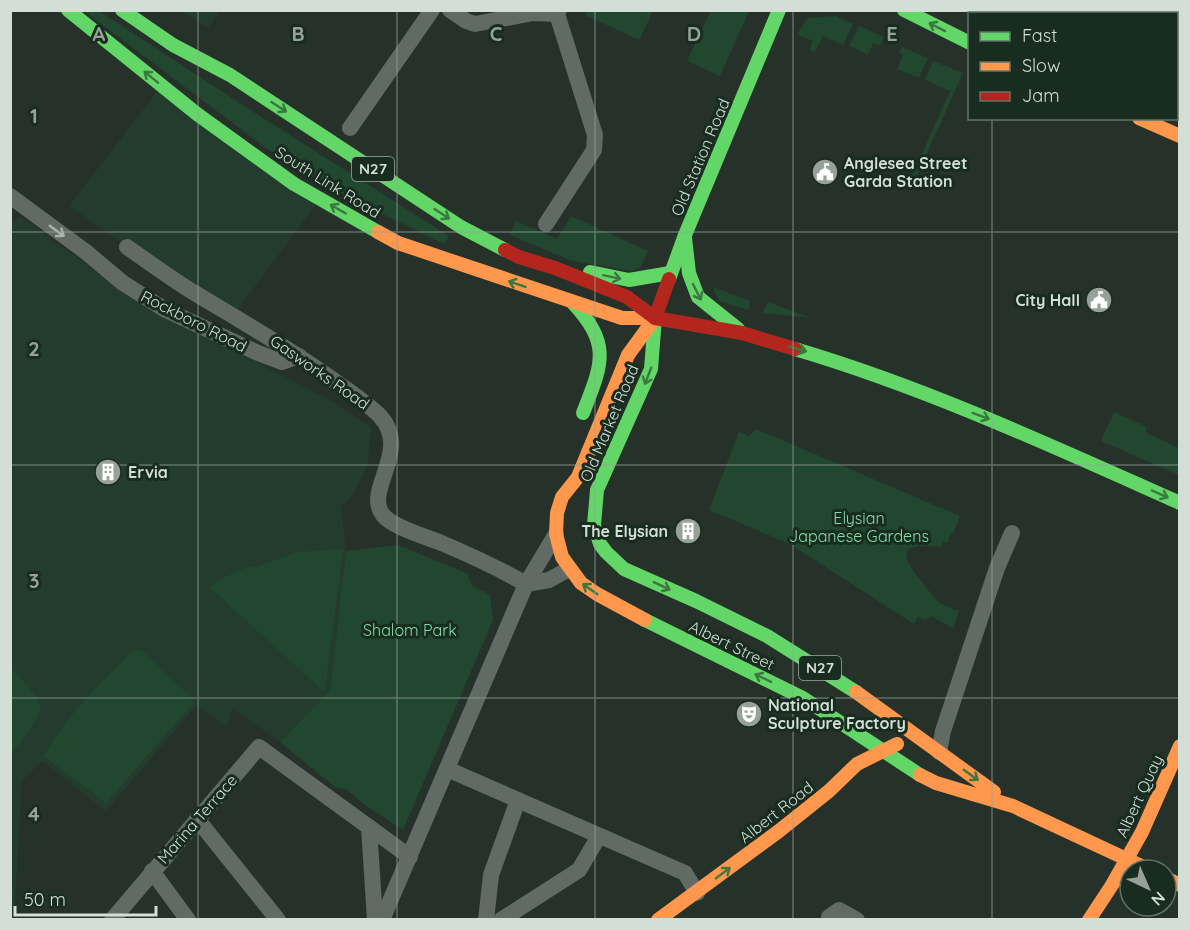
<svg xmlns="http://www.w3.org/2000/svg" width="1190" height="930" viewBox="0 0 1190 930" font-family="Quicksand,sans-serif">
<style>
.built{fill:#233c2d}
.green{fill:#214731}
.pier{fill:#26312a}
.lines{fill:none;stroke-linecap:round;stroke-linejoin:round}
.street{stroke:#616a64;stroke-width:16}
.fast{stroke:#63d668;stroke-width:14}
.slow{stroke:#ff974d;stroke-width:14}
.jam{stroke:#b3261e;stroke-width:14}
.oneway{stroke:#3a7840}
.oneway2{stroke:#aab5ae}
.grid{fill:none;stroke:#96a19a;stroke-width:1.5;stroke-opacity:0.55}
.labels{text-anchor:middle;stroke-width:6;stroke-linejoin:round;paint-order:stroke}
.shield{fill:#182c20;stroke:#9aa99f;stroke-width:1.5}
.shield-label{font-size:15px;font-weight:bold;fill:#d2ded6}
.street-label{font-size:16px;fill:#d2ded6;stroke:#182c20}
.poi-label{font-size:16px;font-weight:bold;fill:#d2ded6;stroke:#182c20;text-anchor:start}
.park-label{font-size:16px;fill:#84dda8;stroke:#182c20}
.grid-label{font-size:20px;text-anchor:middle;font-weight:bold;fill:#96a19a;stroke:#182c20;stroke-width:6;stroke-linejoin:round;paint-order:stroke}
</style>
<rect width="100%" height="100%" fill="#26312a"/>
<g class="built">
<path d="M182,11H220L208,28Z"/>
<path d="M162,85L320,199L233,316L195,293L69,206Z"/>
<path d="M20,216L117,287L256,362L327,398L371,427L368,464L353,495L341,507L346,551L330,691L280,742L232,708L227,727L196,706L106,811L42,761L22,781L14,919L11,920L10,227Z"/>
</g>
<g class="green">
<path d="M711,10L749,11L720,76L687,61Z"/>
<path d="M84,11H99L255,113L449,236L444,244L340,193L266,148Z"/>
<path d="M587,11V10L653,11L639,40L585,15Z"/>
<path d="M836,16L853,24L843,45L823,36L815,52L809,50L813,41L797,34L808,18Z"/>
<path d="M859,26L884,37L880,46L873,43L868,55L849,46Z"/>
<path d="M902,47L928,58L919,78L897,69L903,55L899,53Z"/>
<path d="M933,61L963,73L916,178L912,176L950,91L925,80Z"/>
<path d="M571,216L648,251L640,268L632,271L572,261L510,235L516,221L557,239Z"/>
<path d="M713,287L750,301L749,310L719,301Z"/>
<path d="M768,302L811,318L762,313Z"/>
<path d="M1114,412L1147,427L1145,432L1179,448V475L1101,441Z"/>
<path d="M756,429L960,516L953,534L951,533L947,543L943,542L941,547C901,543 897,552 922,582C928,589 934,599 941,604C947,607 953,609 959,611L953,628L931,616L926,620L918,617L914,624L788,543L709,510L739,432L749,436Z"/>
<path d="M398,545L468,574L471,585L490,595L493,620L403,830L365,805L346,789L335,787L280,742L330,691L346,551Z"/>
<path d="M343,549L325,689H321L209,587L223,578L246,567H257L297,552Z"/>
<path d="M134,650H141L195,701L106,803L44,756C67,714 101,683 134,650Z"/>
<path d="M11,668C18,676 39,696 40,706C41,719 19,744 11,754Z"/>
</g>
<path class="pier" d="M1179,851V919H1175L1151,909L1152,906H1166V878Z"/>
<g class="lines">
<g class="street">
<path d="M450,10L466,21L475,24L533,13L557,14"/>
<path d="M350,128L432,10"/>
<path d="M10,196L86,252L123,283L164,309L258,353L282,362L299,356"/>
<path d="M546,224L594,150L595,135L557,14L559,10"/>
<path d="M127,247C150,263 174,281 198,295C243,322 287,347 329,377C346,389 365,401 380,416C412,451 363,490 383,515C393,528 428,537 444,544C472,556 500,569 526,584"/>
<path d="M526,584L549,580L569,569"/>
<path d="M939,752L943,731L997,568L1012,533"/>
<path d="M447,769L685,873L697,893"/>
<path d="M197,819L278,920"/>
<path d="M369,827L375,920"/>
<path d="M152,871L188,920"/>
<path d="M829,917L839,910L857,920"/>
<path d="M112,920L259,747L410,857"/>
<path d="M382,920L526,584L556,534"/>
<path d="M486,920L491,875L518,800"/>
<path d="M501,920L579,870L599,836"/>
</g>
<g class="fast">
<path d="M68,10L197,114L294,184L378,232"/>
<path d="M122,10L173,45L230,75L461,227L505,250"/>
<path d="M904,10L970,43"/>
<path d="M685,238L689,273L698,297L738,329"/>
<path d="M590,272L629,280L670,273"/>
<path d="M669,279L685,235L779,10"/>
<path d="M573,303C612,345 602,364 583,413"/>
<path d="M655,318L651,369L597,490L594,525L600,544L606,552L624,569L696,601L767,636L856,692"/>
<path d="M795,349C927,388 1054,447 1180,503"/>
<path d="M645,620L803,698L920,775"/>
</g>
<g class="slow">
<path d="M1139,118L1180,136"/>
<path d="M378,232L398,243L622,318H655"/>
<path d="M645,620L597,594L581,583L562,557L556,534L557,513L562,497L578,477L628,355L655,318"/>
<path d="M856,692L994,792"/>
<path d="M920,775L936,783L1013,806L1150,870"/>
<path d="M1166,878L1180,885"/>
<path d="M658,920L779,831L829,791L857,764L897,744"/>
<path d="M1089,920L1112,885L1142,832L1180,746"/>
</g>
<g class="jam">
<path d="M505,250L519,257L555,268L627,297L655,318"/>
<path d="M669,279L655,318L742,333L795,349"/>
</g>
</g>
<defs><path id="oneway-shaft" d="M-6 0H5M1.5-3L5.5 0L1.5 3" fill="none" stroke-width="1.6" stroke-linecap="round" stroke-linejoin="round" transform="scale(1.5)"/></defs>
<g class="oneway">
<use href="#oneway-shaft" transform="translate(937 27) rotate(-153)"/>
<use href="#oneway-shaft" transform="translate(151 77) rotate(-141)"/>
<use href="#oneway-shaft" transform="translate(279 107) rotate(33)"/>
<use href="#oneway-shaft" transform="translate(338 209) rotate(-150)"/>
<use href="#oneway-shaft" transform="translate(442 214) rotate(33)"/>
<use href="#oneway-shaft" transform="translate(612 277) rotate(12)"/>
<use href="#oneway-shaft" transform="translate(517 284) rotate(-161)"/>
<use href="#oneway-shaft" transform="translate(697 292) rotate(63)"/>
<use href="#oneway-shaft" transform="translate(798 349) rotate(16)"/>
<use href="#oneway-shaft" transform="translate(648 376) rotate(111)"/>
<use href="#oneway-shaft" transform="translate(981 416) rotate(20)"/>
<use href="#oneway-shaft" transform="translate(1160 494) rotate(24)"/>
<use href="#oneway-shaft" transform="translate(662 586) rotate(25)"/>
<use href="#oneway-shaft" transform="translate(590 589) rotate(-145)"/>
<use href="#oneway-shaft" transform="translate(763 678) rotate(-154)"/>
<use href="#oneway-shaft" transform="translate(971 775) rotate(36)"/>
<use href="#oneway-shaft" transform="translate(723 873) rotate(-37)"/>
</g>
<use class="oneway2" href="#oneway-shaft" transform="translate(57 231) rotate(36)"/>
<path class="grid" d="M198,10V920M397,10V920M595,10V920M793,10V920M992,10V14M992,118V920M10,232H1180M10,465H1180M10,698H1180"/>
<defs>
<symbol id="civic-disc" viewBox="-11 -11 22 22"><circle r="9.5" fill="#96a19a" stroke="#182c20"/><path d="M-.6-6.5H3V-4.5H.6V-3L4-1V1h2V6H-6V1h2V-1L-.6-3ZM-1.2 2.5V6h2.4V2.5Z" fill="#fff"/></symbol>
<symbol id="building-disc" viewBox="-11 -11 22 22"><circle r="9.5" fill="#96a19a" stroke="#182c20"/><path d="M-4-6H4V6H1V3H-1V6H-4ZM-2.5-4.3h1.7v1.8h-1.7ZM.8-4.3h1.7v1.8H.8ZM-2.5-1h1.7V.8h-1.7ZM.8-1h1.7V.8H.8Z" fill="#fff"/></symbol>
<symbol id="theatre-disc" viewBox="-11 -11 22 22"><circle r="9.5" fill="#96a19a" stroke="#182c20"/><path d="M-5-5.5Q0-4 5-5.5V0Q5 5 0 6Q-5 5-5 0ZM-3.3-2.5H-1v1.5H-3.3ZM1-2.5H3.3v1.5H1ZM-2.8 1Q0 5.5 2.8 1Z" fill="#fff"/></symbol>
</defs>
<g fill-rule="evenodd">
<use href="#civic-disc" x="810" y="157" width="30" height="30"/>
<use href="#civic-disc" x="1084" y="285" width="30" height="30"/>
<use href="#building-disc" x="93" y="457" width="30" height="30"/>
<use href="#building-disc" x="673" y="516" width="30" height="30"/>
<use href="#theatre-disc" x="734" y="699" width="30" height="30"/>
</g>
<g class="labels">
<g class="shield">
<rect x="352" y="157" width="42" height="24" rx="4.5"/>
<rect x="799" y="656" width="42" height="24" rx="4.5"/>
</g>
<g class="shield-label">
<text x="373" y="174">N27</text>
<text x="820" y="673">N27</text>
</g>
<g class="street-label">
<text transform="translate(700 157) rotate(-67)" y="6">Old Station Road</text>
<text transform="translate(328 182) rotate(32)" y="6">South Link Road</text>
<text transform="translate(194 321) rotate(27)" y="6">Rockboro Road</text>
<text transform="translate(320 372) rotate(35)" y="6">Gasworks Road</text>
<text transform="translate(609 423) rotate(-67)" y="6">Old Market Road</text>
<text transform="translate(732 645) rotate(26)" y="6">Albert Street</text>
<text transform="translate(1139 796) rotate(-65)" y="6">Albert Quay</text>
<text transform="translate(776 812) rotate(-38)" y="6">Albert Road</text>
<text transform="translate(197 819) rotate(-49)" y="6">Marina Terrace</text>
</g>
<g class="poi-label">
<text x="844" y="169">Anglesea Street<tspan x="844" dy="18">Garda Station</tspan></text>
<text x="1080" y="306" text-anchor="end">City Hall</text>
<text x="128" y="478">Ervia</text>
<text x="668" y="537" text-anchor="end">The Elysian</text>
<text x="768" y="711">National<tspan x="768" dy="18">Sculpture Factory</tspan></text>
</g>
<g class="park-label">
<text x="859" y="524">Elysian<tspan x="859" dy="18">Japanese Gardens</tspan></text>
<text x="410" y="636">Shalom Park</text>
</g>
</g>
<g class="grid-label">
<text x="99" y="41">A</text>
<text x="298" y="41">B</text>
<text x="496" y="41">C</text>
<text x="694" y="41">D</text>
<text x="892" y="41">E</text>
<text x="34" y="123">1</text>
<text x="34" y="356">2</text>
<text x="34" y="588">3</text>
<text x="34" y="821">4</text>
</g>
<rect width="1190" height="930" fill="none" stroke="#d2ded6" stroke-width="24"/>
<rect x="968" y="12" width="210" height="108" fill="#182c20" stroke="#627369" stroke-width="1.5"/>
<rect x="980" y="32" width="30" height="9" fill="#63d668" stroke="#627369" stroke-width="1.5"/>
<text x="1022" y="42" font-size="18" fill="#d2ded6">Fast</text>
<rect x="980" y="62" width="30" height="9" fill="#ff974d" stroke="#627369" stroke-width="1.5"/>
<text x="1022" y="72" font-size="18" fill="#d2ded6">Slow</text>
<rect x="980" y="92" width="30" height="9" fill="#b3261e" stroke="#627369" stroke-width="1.5"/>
<text x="1022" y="102" font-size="18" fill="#d2ded6">Jam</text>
<g transform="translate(1148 888) rotate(136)"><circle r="28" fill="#182c20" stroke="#627369" stroke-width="1.5"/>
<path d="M0-4.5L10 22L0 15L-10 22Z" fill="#96a19a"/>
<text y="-9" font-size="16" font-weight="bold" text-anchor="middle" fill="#d2ded6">N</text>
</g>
<path d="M15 906v9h141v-9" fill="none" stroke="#d2ded6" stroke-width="3"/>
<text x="24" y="906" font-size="18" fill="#d2ded6" stroke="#182c20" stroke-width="4.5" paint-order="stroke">50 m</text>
</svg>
